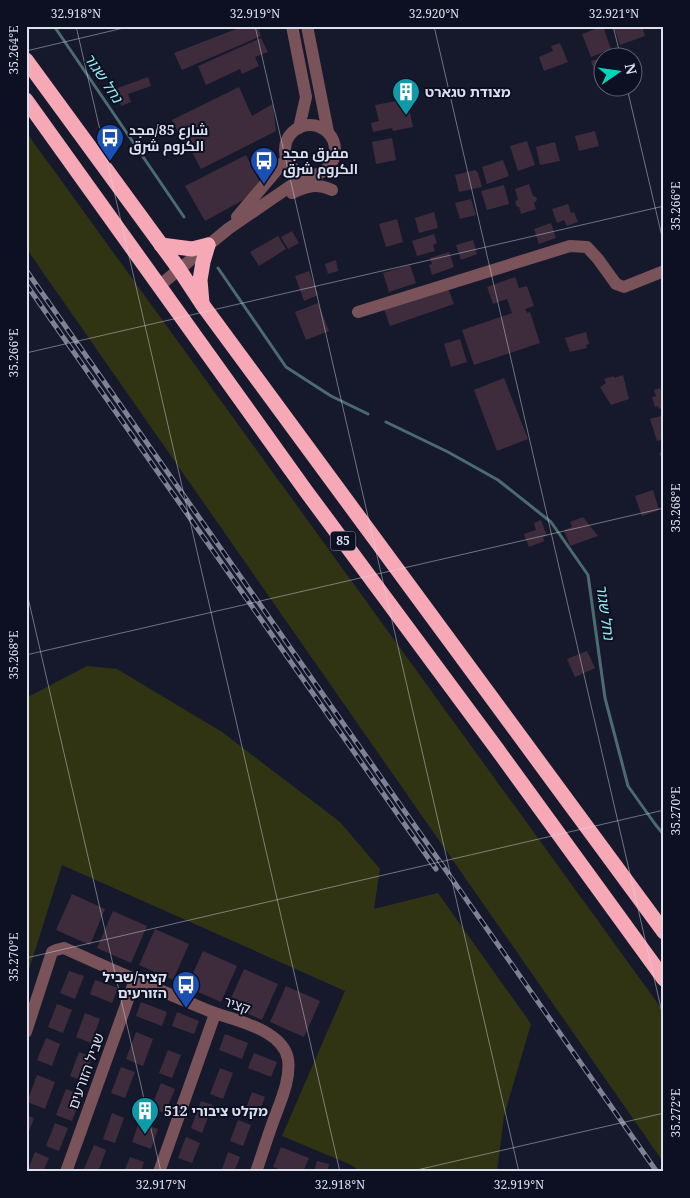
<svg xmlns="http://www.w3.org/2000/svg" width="690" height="1198" viewBox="0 0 690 1198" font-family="'Noto Serif',Cairo,'Noto Sans Hebrew',serif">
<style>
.green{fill:#313413}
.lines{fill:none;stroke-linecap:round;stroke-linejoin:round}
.stream{stroke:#4b6b70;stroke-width:3}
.building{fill:#3e2c3c}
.minor{stroke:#7a535a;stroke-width:12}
.highway{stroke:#f7a8b6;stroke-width:15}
.rail-casing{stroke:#7f8292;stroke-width:5}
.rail{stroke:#0d1022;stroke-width:3;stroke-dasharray:9;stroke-linecap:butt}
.ticks{fill:none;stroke:#dcdfec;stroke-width:1;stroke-opacity:0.45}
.labels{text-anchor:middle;stroke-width:4;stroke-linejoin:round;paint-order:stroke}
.shield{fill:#0d1022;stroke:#9ea1af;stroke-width:1}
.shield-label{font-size:12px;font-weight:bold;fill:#dcdfec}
.poi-label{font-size:14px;font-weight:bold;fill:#dcdfec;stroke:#0d1022;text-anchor:start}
.street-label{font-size:14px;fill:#dcdfec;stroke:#0d1022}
.water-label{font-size:15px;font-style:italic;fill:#91edf1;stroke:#0d1022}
.neatline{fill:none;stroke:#dcdfec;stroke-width:2}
.ticks-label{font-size:12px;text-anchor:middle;fill:#dcdfec}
</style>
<rect width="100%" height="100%" fill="#16192c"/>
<g class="green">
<path d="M26,132L664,1012V1163L26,248Z"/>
<path d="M87,666L117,669L222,732L340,822L380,869L374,909L438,893L531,1024L504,1116L497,1172H357L356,1168L349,1164L282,1136L345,991L62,865L26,979V698Z"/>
</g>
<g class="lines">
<g class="stream">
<path d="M54,26L184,217"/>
<path d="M218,268L286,367L331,396L368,414"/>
<path d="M386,422L448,452L498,480L551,522L588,575L605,698L628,786L655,824L664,835"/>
</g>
</g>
<g class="building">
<path d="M244,26H257L261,36L182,70L174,53Z"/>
<path d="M603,26L611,49L591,57L582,34Z"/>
<path d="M619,26H642L645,36L620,45L614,28Z"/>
<path d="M261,38L268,52L255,57L259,66L242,74L240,69L206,85L198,66Z"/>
<path d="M560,43L568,62L544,71L539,57L553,51L551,46Z"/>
<path d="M602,58V79L598,81L591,61Z"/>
<path d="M148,77L151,86L128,94L131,102L121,106L115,89Z"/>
<path d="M239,87L252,116L273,104L276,131L201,169L191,150L188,152L172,120Z"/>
<path d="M407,99L413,127L393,131L392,128L373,132L371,123L379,121L375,105Z"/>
<path d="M595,131L599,146L579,151L575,136Z"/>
<path d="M392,138L396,160L376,164L372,142Z"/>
<path d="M527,141L535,165L518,171L510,146Z"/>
<path d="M555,142L560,161L540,165L536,147Z"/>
<path d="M246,155L260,183L245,199L205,221L185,186Z"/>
<path d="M503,160L509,176L487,184L482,167Z"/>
<path d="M475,170L478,173L482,187L459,192L455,175Z"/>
<path d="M529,184L533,196L536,197L537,200L534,203L536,209L521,214L519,207H517L515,201L518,200L515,189Z"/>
<path d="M504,185L509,204L487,210L481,191Z"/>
<path d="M471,199L476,215L460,219L455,203Z"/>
<path d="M568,204L571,213L574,212L578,222L567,226L564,220L557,223L552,209Z"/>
<path d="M434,212L438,228L419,233L415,218Z"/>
<path d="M397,219L403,242L386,247L379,224Z"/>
<path d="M551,223L556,238L539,244L534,229Z"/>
<path d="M292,231L299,243L288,249L281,237Z"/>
<path d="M434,234L437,243L433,245L435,251L417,256L412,241Z"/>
<path d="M278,236L286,249L259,266L250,252Z"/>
<path d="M473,240L477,254L461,260L456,245Z"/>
<path d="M449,252L454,267L432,275L429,265L432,264L430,258Z"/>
<path d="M336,260L338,271L328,274L325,264Z"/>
<path d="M410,265L416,283L389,292L383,273Z"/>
<path d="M309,271L318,295L304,301L295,276Z"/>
<path d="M515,277L519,288L527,286L534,306L525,309L527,313L530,312L540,343L474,365L462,330L512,313L507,299L493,304L487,287Z"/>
<path d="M448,288L454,304L390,326L384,309Z"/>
<path d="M318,303L329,331L306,340L295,312Z"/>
<path d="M586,332L589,344L586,345L587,348L570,352L565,338Z"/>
<path d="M460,339L467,362L451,367L444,344Z"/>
<path d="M623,375L629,399L611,405L600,387L606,383L604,379L614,376V378Z"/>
<path d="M504,378L528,439L497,451L474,390Z"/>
<path d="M660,388L661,391L664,390V407L659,409L658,406L655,407L652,397L656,396L654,390Z"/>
<path d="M664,415V439L657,441L650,419Z"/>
<path d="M664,451V464L659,453Z"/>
<path d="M653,490L659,510L642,516L635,496Z"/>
<path d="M583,517L598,536L570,546L564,530L572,527L570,522Z"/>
<path d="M541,520L547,536L543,537L544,541L529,547L524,534L536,530L534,523Z"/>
<path d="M587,651L595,668L575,677L567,659Z"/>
<path d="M72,894L105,909L90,945L56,930Z"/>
<path d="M113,911L147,926L131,963L97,948Z"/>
<path d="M155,929L189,944L173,980L139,965Z"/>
<path d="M203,951L237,966L221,1002L187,987Z"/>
<path d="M244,969L278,984L262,1020L228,1005Z"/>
<path d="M69,971L84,976L75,999L60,993Z"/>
<path d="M95,980L118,988L112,1003L90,994Z"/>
<path d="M286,986L320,1001L304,1037L270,1022Z"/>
<path d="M141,1002L167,1012L162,1026L136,1016Z"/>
<path d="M57,1004L72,1010L63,1033L48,1027Z"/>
<path d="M177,1012L199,1021L194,1034L172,1026Z"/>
<path d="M85,1013L100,1019L91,1043L76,1037Z"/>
<path d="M136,1032L153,1039L143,1066L126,1059Z"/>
<path d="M225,1034L248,1043L242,1059L219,1050Z"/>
<path d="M46,1038L60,1044L52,1066L37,1060Z"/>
<path d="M168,1050L181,1055L172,1078L159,1073Z"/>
<path d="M79,1052L92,1057L83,1081L70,1076Z"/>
<path d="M254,1053L277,1062L271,1077L248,1068Z"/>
<path d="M121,1067L135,1072L125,1098L111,1093Z"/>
<path d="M220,1068L233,1073L223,1099L210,1094Z"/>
<path d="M37,1075L55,1082L45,1109L27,1102Z"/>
<path d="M161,1083L175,1089L165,1113L151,1108Z"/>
<path d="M66,1089L82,1095L72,1121L56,1115Z"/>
<path d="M252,1092L265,1097L258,1116L245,1111Z"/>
<path d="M201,1101L213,1105L202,1133L191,1128Z"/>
<path d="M112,1113L124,1118L115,1143L103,1139Z"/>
<path d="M26,1115L34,1118L26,1139Z"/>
<path d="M238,1120L251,1125L243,1146L230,1141Z"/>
<path d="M139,1122L158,1129L151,1149L132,1142Z"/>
<path d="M55,1123L68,1128L59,1151L46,1146Z"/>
<path d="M186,1137L200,1143L192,1163L178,1158Z"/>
<path d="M94,1145L106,1150L98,1172H90L84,1169Z"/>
<path d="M281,1147L309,1158L303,1172H286L273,1167Z"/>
<path d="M35,1152L49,1158L43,1172H27Z"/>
<path d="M228,1152L240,1157L234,1172H221Z"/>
<path d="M130,1157L144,1162L141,1172H124Z"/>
<path d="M317,1161L329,1164L327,1172H314Z"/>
</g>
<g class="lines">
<g class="minor">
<path d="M292,26L306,97L299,128"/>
<path d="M307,26L328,132"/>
<circle cx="310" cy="150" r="25"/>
<path d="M292,193C307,186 316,183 332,190"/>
<path d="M237,217L287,158"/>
<path d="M159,286L228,229L308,174"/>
<path d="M358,312L570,246L587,247L598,259L616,284L624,287L664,271"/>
<path d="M26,1032L52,952L56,950L64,948C112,970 159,990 207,1010C227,1018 249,1022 267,1033C277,1039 286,1048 288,1059C291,1080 280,1102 273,1122C267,1138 262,1155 256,1172"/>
<path d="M66,1172L135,980"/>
<path d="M159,1172L215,1014"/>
</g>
<g class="highway">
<path d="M26,60L179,269L202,304L664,932"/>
<path d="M26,100L306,491L497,749L664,979"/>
<path d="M161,245L192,249L208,245"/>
<path d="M202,303L200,280L203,262L208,245"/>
</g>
<defs>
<g id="rail">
<path d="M26,270L657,1172"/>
<path d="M26,284L436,869"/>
</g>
</defs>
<use href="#rail" class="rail-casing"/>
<use href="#rail" class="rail"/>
</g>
<path class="ticks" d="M76,26L340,1172M255,26L519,1172M434,26L664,1021M613,26L621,58M26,51L132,26M627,88L664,245M26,353L664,206M26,589L161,1172M26,655L664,508M26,958L664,810M408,1172L664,1113"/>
<defs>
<symbol id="building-pin" viewBox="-11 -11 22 30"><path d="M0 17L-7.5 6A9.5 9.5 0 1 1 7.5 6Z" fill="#0f9aa8" stroke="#0d1022"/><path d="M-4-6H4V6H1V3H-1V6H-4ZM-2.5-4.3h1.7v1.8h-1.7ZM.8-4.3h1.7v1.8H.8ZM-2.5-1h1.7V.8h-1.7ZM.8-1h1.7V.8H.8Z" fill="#fff"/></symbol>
<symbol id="bus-pin" viewBox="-11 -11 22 30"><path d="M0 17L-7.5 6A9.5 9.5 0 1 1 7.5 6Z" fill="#1a4fb4" stroke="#0d1022"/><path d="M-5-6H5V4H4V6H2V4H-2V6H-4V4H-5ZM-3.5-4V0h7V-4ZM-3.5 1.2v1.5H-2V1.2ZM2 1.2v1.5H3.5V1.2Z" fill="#fff"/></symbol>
</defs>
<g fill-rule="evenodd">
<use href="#building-pin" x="390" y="76" width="32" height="43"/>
<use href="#bus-pin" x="94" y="122" width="32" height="43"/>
<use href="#bus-pin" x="248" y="145" width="32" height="43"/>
<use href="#bus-pin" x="170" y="969" width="32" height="43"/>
<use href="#building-pin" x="129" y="1095" width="32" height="43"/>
</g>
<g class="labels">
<rect class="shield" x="330.5" y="531.5" width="25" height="19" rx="4"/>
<g class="shield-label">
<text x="343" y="545">85</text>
</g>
<g class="poi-label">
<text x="425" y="97">מצודת טגארט</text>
<text x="129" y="135">شارع 85/مجد<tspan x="129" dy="16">الكروم شرق</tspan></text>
<text x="283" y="158">مفرق مجد<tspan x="283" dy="16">الكروم شرق</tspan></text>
<text x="167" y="982" text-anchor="end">קציר/שביל<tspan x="167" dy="16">הזורעים</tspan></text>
<text x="164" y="1116">מקלט ציבורי 512</text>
</g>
<g class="street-label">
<text transform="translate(237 1005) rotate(19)" y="5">קציר</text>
<text transform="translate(86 1071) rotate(-70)" y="5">שביל הזורעים</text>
</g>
<g class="water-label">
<text transform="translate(103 78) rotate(56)" y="5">נחל שגור</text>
<text transform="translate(605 612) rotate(82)" y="5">נחל שגור</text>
</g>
</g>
<rect width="690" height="1198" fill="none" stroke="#0d1022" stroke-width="55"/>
<g transform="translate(618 72) rotate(77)"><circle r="24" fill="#0d1022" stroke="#606373"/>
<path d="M0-4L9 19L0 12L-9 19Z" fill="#01d5b7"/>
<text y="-8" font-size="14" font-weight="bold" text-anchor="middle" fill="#dcdfec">N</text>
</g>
<rect x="28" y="28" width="634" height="1142" class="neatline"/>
<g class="ticks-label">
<text x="76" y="18">32.918°N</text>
<text x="255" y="18">32.919°N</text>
<text x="434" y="18">32.920°N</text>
<text x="614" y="18">32.921°N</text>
<text transform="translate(14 50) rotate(-90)" y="4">35.264°E</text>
<text transform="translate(676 206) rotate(-90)" y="4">35.266°E</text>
<text transform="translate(14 353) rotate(-90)" y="4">35.266°E</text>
<text transform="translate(676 508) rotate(-90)" y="4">35.268°E</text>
<text transform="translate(14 655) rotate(-90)" y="4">35.268°E</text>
<text transform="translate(676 811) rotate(-90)" y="4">35.270°E</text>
<text transform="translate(14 957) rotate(-90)" y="4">35.270°E</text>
<text transform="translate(676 1113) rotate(-90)" y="4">35.272°E</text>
<text x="161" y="1189">32.917°N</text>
<text x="340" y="1189">32.918°N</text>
<text x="519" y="1189">32.919°N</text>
</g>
</svg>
